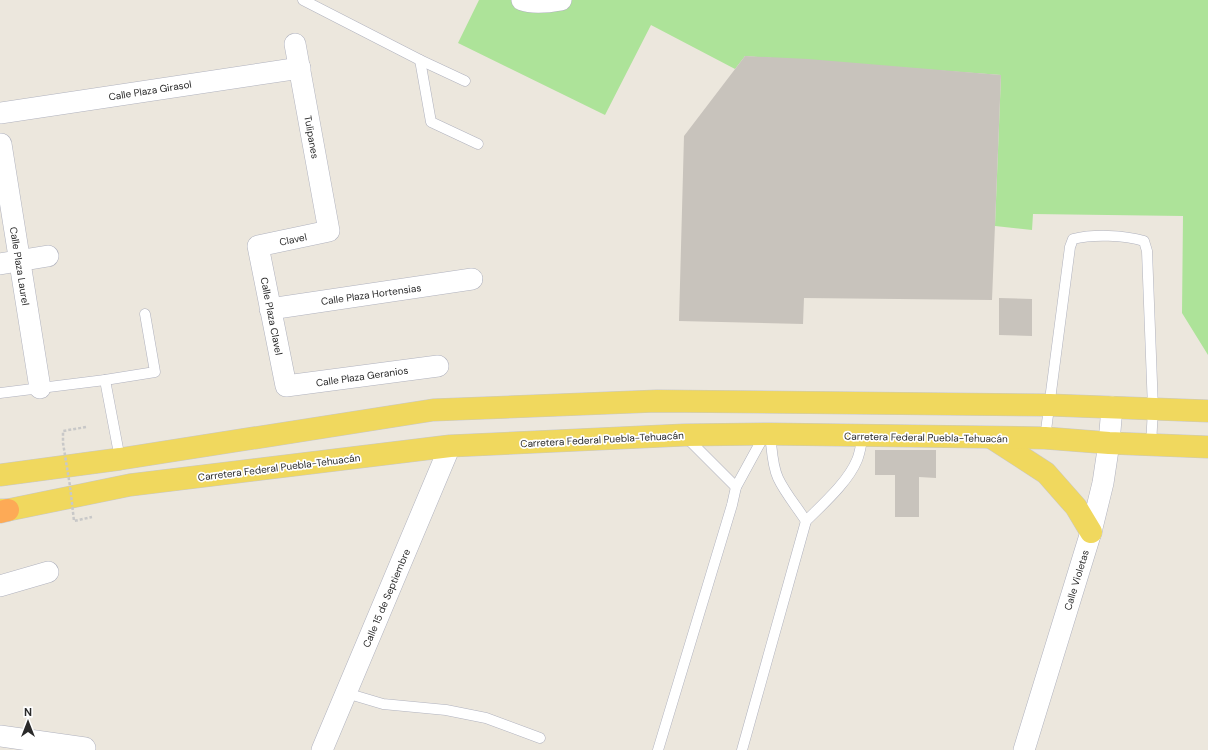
<svg xmlns="http://www.w3.org/2000/svg" width="1208" height="750" viewBox="0 0 1208 750" font-family="'DM Sans',sans-serif">
<style>
.grass{fill:#ade399}
.building{fill:#c8c3bc}
.lines{fill:none;stroke-linecap:round;stroke-linejoin:round}
.lane-casing{stroke:#b0b2be;stroke-width:11}
.street-casing{stroke:#b0b2be;stroke-width:22}
.primary-casing{stroke:#c8c8c8;stroke-width:23}
.highway-casing{stroke:#c8c8c8;stroke-width:23}
.lane{stroke:#fff;stroke-width:10}
.street{stroke:#fff;stroke-width:21}
.primary{stroke:#f0d85e;stroke-width:22}
.highway{stroke:#fdaa56;stroke-width:22}
.path-bridge{stroke:#c8c8c8;stroke-width:2.5;stroke-dasharray:3 2;stroke-linecap:butt}
.labels{text-anchor:middle;stroke-width:3.5;stroke-linejoin:round;paint-order:stroke}
.street-label{font-size:10px;fill:#2a2a2a;stroke:#fff}
</style>
<rect width="100%" height="100%" fill="#ece7dd"/>
<path class="grass" d="M479,0H1208V355L1182,313L1183,216L1033,214L1032,230L995,226L1001,75L745,56L735,69L651,25L605,115L458,43Z"/>
<g class="building">
<path d="M745,56L808,59L1001,75L992,300L804,298L803,324L679,321L684,136Z"/>
<path d="M999,298L1032,299V336L999,335Z"/>
<path d="M875,450H936V478L919,477V517H895V475H875Z"/>
</g>
<g class="lines">
<defs>
<g id="lane">
<path d="M303,0L420,60L465,81"/>
<path d="M420,60L431,122L478,144"/>
<path d="M105,380L120,459"/>
<path d="M0,393L105,380L155,372L145,314"/>
<path d="M770,434C772,449 772,465 778,478C785,493 797,507 806,521"/>
<path d="M685,436L736,487"/>
<path d="M1045,438L1070,247L1073,239C1093,234 1124,235 1144,241L1147,251L1153,409L1151,445"/>
<path d="M346,693L383,704L446,710L486,718L540,738"/>
<path d="M658,750L732,505L736,487L765,434"/>
<path d="M742,750L806,521C823,504 848,482 857,460C860,453 861,444 863,436"/>
</g>
<g id="street">
<path d="M522,0C533,4 550,2 561,0"/>
<path d="M295,44L329,231L258,246L286,386L438,366"/>
<path d="M0,113L300,68"/>
<path d="M1,144L40,388"/>
<path d="M0,264L48,256"/>
<path d="M270,309L472,279"/>
<path d="M0,586L48,572"/>
<path d="M0,736L85,748"/>
<path d="M322,750L450,446"/>
<path d="M1024,750L1091,532L1103,483L1109,443L1112,407"/>
</g>
<g id="primary">
<path d="M992,438L1046,473L1076,507L1091,532"/>
<path d="M0,475L120,459L433,410L657,401L1050,405L1208,411"/>
<path d="M0,510H8L130,485L450,446L684,435L770,434L1045,438L1109,443L1208,447"/>
</g>
<path id="highway" d="M0,512L8,510"/>
</defs>
<use href="#lane" class="lane-casing"/>
<use href="#street" class="street-casing"/>
<use href="#primary" class="primary-casing"/>
<use href="#highway" class="highway-casing"/>
<use href="#lane" class="lane"/>
<use href="#street" class="street"/>
<use href="#primary" class="primary"/>
<use href="#highway" class="highway"/>
<path class="path-bridge" d="M86,427L63,431V443L70,486L74,521L92,517"/>
</g>
<g class="labels">
<g class="street-label">
<text transform="translate(150 90) rotate(-9)" y="4">Calle Plaza Girasol</text>
<text transform="translate(312 137) rotate(80)" y="4">Tulipanes</text>
<text transform="translate(293 239) rotate(-12)" y="4">Clavel</text>
<text transform="translate(20 266) rotate(81)" y="4">Calle Plaza Laurel</text>
<text transform="translate(371 294) rotate(-8)" y="4">Calle Plaza Hortensias</text>
<text transform="translate(272 316) rotate(79)" y="4">Calle Plaza Clavel</text>
<text transform="translate(362 376) rotate(-8)" y="4">Calle Plaza Geranios</text>
<text transform="translate(926 437) rotate(1)" y="4">Carretera Federal Puebla-Tehuacán</text>
<text transform="translate(602 439) rotate(-3)" y="4">Carretera Federal Puebla-Tehuacán</text>
<text transform="translate(279 467) rotate(-7)" y="4">Carretera Federal Puebla-Tehuacán</text>
<text transform="translate(1076 580) rotate(-73)" y="4">Calle Violetas</text>
<text transform="translate(386 598) rotate(-67)" y="4">Calle 15 de Septiembre</text>
</g>
</g>
<g transform="translate(28 722)" stroke="#ffffff" stroke-width="3" paint-order="stroke">
<path d="M0-3L7 15L0 10L-7 15Z" fill="#2a2a2a"/>
<text y="-6" font-size="11" font-weight="bold" text-anchor="middle" fill="#2a2a2a">N</text>
</g>
</svg>
